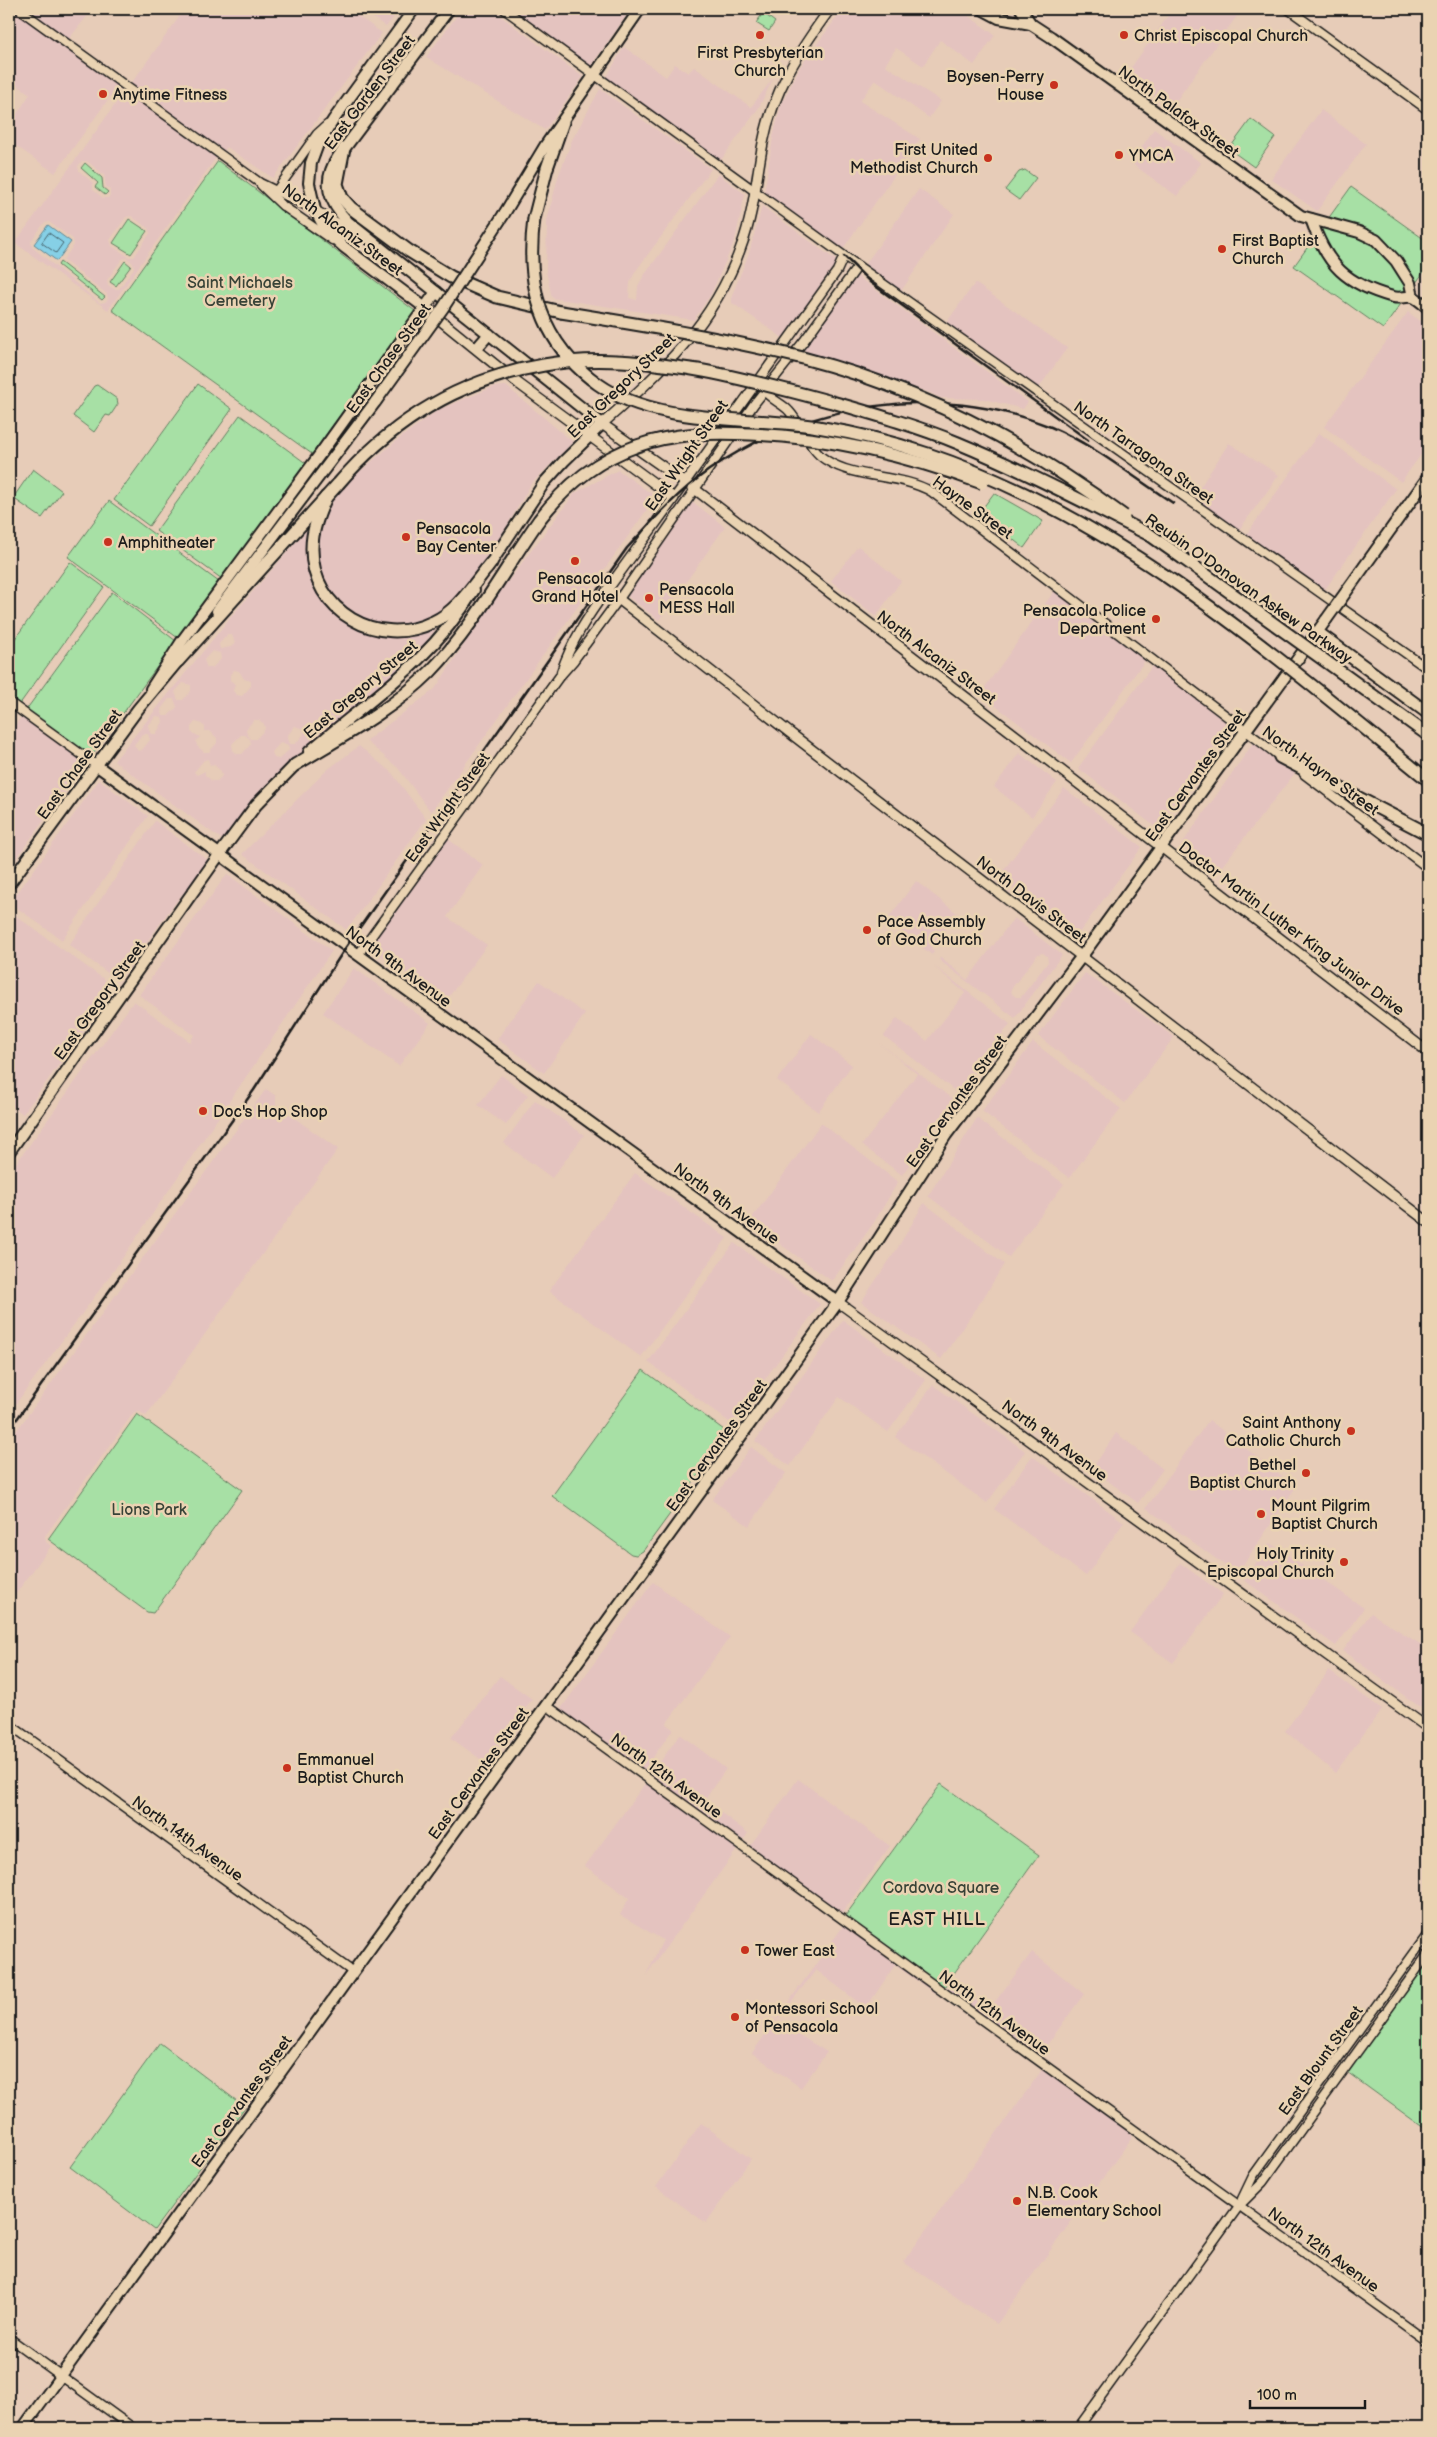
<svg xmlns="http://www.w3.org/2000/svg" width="1437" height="2437" viewBox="0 0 1437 2437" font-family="'Balsamiq Sans',sans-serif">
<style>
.built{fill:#e4c3bf;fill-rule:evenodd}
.green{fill:#a7e0a5;stroke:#627e60}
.water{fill:#86d0e6;stroke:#5c8895}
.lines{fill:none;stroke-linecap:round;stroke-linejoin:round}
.shore{stroke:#46646d;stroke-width:1}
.tertiary-casing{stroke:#1c1c1c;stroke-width:11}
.secondary-casing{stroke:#1c1c1c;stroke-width:12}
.primary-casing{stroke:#1c1c1c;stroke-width:14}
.trunk-casing{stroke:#1c1c1c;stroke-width:14}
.motorway-casing{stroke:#1c1c1c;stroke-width:15}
.tertiary{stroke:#ead3b2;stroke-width:8}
.secondary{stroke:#ead3b2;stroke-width:9}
.primary{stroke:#ead3b2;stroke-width:10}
.trunk{stroke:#ead3b2;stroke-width:10}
.motorway{stroke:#ead3b2;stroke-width:11}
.rail{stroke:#1c1c1c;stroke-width:2.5}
.primary-bridge-casing{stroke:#1c1c1c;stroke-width:14;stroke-linecap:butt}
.motorway-bridge-casing{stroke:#1c1c1c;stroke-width:15;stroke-linecap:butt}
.primary-bridge{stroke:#ead3b2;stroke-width:10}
.motorway-bridge{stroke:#ead3b2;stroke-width:11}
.poi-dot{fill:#c8321e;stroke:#ead3b2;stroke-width:2}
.labels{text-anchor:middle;stroke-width:5;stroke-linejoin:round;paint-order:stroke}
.poi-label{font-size:16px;fill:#1c1c1c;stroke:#ead3b2;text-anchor:start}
.street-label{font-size:16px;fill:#1c1c1c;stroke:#ead3b2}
.park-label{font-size:16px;fill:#384337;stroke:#ead3b2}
.neighbourhood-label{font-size:18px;letter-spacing:1px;fill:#1c1c1c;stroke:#ead3b2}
</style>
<rect width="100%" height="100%" fill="#e7ccb8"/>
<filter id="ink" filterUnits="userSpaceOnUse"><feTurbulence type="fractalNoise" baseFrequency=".02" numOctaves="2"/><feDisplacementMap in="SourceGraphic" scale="10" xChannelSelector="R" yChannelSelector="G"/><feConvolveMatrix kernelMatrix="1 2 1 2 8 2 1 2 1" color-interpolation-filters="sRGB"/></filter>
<g filter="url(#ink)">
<g class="built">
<path d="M25,9H93L68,40Z"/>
<path d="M185,9H348L382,33L273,178L227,147L223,152L130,85Z"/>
<path d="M361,9H400L386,27Z"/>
<path d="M462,9H491L583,77L545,130L426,57Z"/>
<path d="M511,9H631L590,67Z"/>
<path d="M843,9H959L995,35L974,65L940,40L923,66L896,48L885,65L941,101L929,118L875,80L860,101L920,139L842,250L764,193L773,137L781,105L800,67Z"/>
<path d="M1173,9H1242L1171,108L1125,76Z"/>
<path d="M17,12L118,86L55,173L9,141V126L30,94L9,79V24Z"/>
<path d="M624,47L666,77L675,64L688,73L694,67L751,107L774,77L758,109L721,160L606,78Z"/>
<path d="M600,89L711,169L635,272L630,283L629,298L637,300L638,286L643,277L718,174L745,194L735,240L711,294L694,320L552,298L546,271L547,221L558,177L572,140Z"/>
<path d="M125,91L218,158L215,159L108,310L15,243ZM82,161H87L104,175L106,187L110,190V195L108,198H103L93,190V183L79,171L78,166ZM131,216L148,228L150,233L134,257H129L112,246L110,240L126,217ZM45,222H49L73,239L74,245L63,260L107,294L108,299L105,302L100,303L32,247L31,241ZM127,258L133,263L134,268L119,289H114L108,285L107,280L122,259Z"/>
<path d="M1321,110L1366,144L1317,211L1271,179Z"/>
<path d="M1154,129L1201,163L1177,196L1131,163Z"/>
<path d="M919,189L954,214L901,291L864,266Z"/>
<path d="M762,206L837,261L783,338L732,303V295L749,253Z"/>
<path d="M857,276L1028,402L1023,409L984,399L941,398L928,392L803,350Z"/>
<path d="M975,283L1067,348L1038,389L946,323Z"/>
<path d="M1408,312L1428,327V445L1401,482L1324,427Z"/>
<path d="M506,386L573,442L531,484L487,561L455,599L438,614L403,627L364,622L334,600L320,574L317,539L326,508L352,478L401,437L438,410L493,387Z"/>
<path d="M1319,433L1396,489L1324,591L1246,535Z"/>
<path d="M1229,443L1279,475L1239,530L1193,498Z"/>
<path d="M618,470L656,497L431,812L398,768L366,741L435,689L487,609L575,493Z"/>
<path d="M693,502L725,527L659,620L627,596Z"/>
<path d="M311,525L310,566L355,626L370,633L396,636L414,634L441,623L402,671L324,734L278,775L253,802L224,841L114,761L235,612ZM227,635H232L235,643L231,647L220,649L219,644ZM212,651L220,653L221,659L212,668H207L204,660ZM234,670L239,671L244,679L251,681V686L242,696L237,695L233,691L235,684L230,680V675ZM183,683L191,685V691L183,700H178L175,692ZM169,699H174L177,707L168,716H163L161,709ZM156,716L162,717L163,722L156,734H151L148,726ZM254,720H259L264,724L265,729L256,739H251L247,734L246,729ZM195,722L200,723L205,727V731H210L217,738V743L209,752H204L197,746L196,741L200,737L191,732V727ZM295,726L303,729L304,734L295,744H290L287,736ZM142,734H148L150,740L142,750L138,751L134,745ZM241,735H245L250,739L251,744L242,754H237L233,750L232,744ZM281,742L288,745L289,750L279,759L274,758L272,752ZM208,759L210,765H214L221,771L222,776L217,781H212L205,775V771L197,775L194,772L204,760Z"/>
<path d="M858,546L901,581L876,616L831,581Z"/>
<path d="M1055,590L1146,659L1071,763L980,694Z"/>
<path d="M1153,665L1230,724L1157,828L1078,768Z"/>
<path d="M22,716L86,763L9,868V734Z"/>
<path d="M1254,742L1295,773L1215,875L1179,848Z"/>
<path d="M359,746L392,773L426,819L347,930L242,854L327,770Z"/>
<path d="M1019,753L1057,782L1032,817L994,787Z"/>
<path d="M99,780L148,816L62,940L10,903Z"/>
<path d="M1064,788L1142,847L1076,937L998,878Z"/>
<path d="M155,821L209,861L172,907L119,981L69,945Z"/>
<path d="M448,839L483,865L447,917L487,945L445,1002L369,947Z"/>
<path d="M227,874L332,951L117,1266L9,1413V1173L134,1001L190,1042L194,1035L139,995Z"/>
<path d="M916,881L958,914L931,948L934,951L932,955L887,920Z"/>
<path d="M9,911L115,987L23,1114L9,1104Z"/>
<path d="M1014,918L1062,955L1015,1018L939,960L941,957L967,980ZM1043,953L1047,956L1048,962L1021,997H1016L1012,994L1011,989L1038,954Z"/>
<path d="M934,966L1010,1024L959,1094L884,1036L897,1018L927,1041L965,993Z"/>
<path d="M354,968L430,1023L399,1066L323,1013Z"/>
<path d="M1085,973L1174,1037L1125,1103L1038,1036Z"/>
<path d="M539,981L585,1014L544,1073L497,1039Z"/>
<path d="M811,1034L852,1065L818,1112L777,1080Z"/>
<path d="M1033,1042L1121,1109L1069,1178L982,1111Z"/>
<path d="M879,1043L954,1100L902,1175L862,1145L917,1074Z"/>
<path d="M501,1075L528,1095L506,1125L478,1105Z"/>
<path d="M266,1089L276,1096V1105L338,1149L146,1416L139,1411L134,1412L45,1536L46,1542L51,1546L9,1603V1441Z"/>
<path d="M535,1100L584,1135L552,1178L504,1143Z"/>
<path d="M977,1118L1064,1184L1009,1257L928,1196Z"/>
<path d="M821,1123L898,1182L873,1224L832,1281L749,1222Z"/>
<path d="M635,1173L727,1238L641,1357L549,1291Z"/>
<path d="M924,1203L1004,1264L984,1297L941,1359L861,1302L897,1249Z"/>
<path d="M734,1243L820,1304L732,1424L648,1362Z"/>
<path d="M843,1320L926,1380L888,1432L839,1397L790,1466L755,1441Z"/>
<path d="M933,1385L1025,1451L987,1503L895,1437Z"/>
<path d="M1209,1420L1296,1487L1237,1574L1146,1508Z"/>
<path d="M1116,1433L1163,1469L1138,1503L1092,1469Z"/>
<path d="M751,1447L786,1473L749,1526L712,1500Z"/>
<path d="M1032,1456L1124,1522L1086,1576L994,1509Z"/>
<path d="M1270,1543L1364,1608L1336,1646L1244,1580Z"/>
<path d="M1180,1563L1223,1594L1173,1663L1130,1632Z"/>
<path d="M653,1582L730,1637L666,1724L673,1729L644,1770L560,1710Z"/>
<path d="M1371,1613L1428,1649V1713L1343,1651Z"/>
<path d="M1329,1671L1382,1709L1335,1773L1285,1731Z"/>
<path d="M500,1676L532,1699L486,1763L451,1738Z"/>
<path d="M680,1734L726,1769L704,1800L748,1833L742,1842L651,1775Z"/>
<path d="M798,1779L890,1846L842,1913L749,1847Z"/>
<path d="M646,1782L738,1848L646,1975L663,1940L620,1915L629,1898L585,1866Z"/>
<path d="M844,1925L936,1991L934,1993L895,1965L866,2008L816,1970L776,2021L827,2052L801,2088L752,2053Z"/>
<path d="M1032,1952L1084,1994L1039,2056L948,1990L952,1984L989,2010Z"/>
<path d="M1044,2067L1131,2132V2139L997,2324L903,2262Z"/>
<path d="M701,2123L751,2159L706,2223L656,2187Z"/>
</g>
<g class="green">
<path d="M763,13L775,22L769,31L756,23Z"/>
<path d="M1251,119L1275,137L1254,167L1229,149Z"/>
<path d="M218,161L415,311L312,454L112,310Z"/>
<path d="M85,163L102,178L103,188L108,192L105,195L95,187L98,183L81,168Z"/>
<path d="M1025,170L1036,178L1019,200L1005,190L1019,172Z"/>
<path d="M1351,187L1428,242V266L1383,329L1294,266Z"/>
<path d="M129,219L147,231L131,254L113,243Z"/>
<path d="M125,261L131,266L116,286L110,282Z"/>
<path d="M60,262L105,297L102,300L58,265Z"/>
<path d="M198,384L232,409L149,526L114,500Z"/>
<path d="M97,385L117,399L118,404L110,416L106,415L94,432L73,416L94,386Z"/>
<path d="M240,415L307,464L222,579L156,531Z"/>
<path d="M33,469L62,491L42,518L13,498Z"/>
<path d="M994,493L1043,521L1024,548L979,513Z"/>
<path d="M109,501L223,585L182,641L68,557Z"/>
<path d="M70,562L104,587L19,705L9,697V647Z"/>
<path d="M112,592L176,641L91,757L26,710Z"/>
<path d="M643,1370L724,1430L723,1441L643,1551L636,1555L631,1554L552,1496Z"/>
<path d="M137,1414L242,1490L153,1613L147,1612L48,1539Z"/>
<path d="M941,1784L1039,1855L942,1990L843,1919Z"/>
<path d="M1428,1960V2131L1347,2072Z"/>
<path d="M160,2043L245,2107L154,2230L70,2167Z"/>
</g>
<path class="water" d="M48,225L71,242L57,261L34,244Z"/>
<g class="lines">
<path class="shore" d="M49,233L63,243L56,253L42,243Z"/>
<defs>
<g id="tertiary">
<path d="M19,9L260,183L315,210L362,237"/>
<path d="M504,9L858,266L1428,669"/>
<path d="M1288,9L1428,110"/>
<path d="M261,185L283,206L332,240"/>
<path d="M277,190L317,134L327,125"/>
<path d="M763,389C769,399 782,403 789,411C803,426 808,449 826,460C857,480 899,473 932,492L1283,759"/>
<path d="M674,498L837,271L844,256"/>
<path d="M561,672C571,642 588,616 607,590"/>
<path d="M9,702L96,765"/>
<path d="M1304,774L1428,868"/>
<path d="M358,955L559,677L574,660L619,599L754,404L804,341L858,266"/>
<path d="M546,1705L1428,2342"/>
<path d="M9,1724L353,1972"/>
<path d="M1242,2199L1253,2176L1428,1934"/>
<path d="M9,2338L133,2428"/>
<path d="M1078,2428L1239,2206L1263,2182L1428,1954"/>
</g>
<g id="secondary">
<path d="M830,9C799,51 773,91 763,143C756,179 754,213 741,247C714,324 661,372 602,424L696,490L1428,1052"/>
<path d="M424,307L519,384L674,498L607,590L794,736L1428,1222"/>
<path d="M838,1302L1428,1728"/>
</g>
<g id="primary">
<path d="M414,9L334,119L318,144L311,163L309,183L315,210L327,232L344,247L424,307"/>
<path d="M449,9L338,157C321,182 329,202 348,222L602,424L564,461L544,483L487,569"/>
<path d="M982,9L999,18L1031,24L1051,37L1301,216L1359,232L1376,240L1396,261L1410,283L1413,297"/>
<path d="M1021,9L1031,24"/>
<path d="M504,214L545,146L640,9"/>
<path d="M1311,219C1327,266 1346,284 1393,297C1400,299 1406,296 1412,297C1418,298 1424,305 1428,308"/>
<path d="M477,348L489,334"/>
<path d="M1421,487L1428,477"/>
<path d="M217,611L376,401"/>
<path d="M151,689L182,641L318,457L436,292"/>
<path d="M309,752C372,697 429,664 474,590"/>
<path d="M96,765L838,1302"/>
<path d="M23,2428L838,1302L946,1135L1082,956L1326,620"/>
</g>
<g id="trunk">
<path d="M9,884L138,709L178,661"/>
<path d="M9,1152L219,855L256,805L295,765"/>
</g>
<g id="motorway">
<path d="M344,148L337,184L342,198L351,208L409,251L451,277L497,297L561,312"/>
<path d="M534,219L547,168L563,122"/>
<path d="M326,497C319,513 312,530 312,548C311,612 379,649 433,622C458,611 474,583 491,563"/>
<path d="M1150,535L1184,559"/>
<path d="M1317,632L1428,713"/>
<path d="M178,661L338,484"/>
<path d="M1280,757L1428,834"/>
<path d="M295,765C341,737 392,710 430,672C474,627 503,571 539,520"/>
</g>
</defs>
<use href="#tertiary" class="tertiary-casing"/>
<use href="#secondary" class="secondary-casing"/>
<use href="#primary" class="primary-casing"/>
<use href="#trunk" class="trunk-casing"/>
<use href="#motorway" class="motorway-casing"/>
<use href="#tertiary" class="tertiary"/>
<use href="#secondary" class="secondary"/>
<use href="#primary" class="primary"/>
<use href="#trunk" class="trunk"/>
<use href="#motorway" class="motorway"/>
<g class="rail">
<path d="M844,256L871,283L1088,440"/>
<path d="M9,1430L254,1090L346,947L627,548C653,520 678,492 709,470C808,402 938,382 1051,427C1094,445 1133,477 1173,503"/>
</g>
<defs>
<g id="primary-bridge">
<path d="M376,401L443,308L504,214"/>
<path d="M1326,620L1421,487"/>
</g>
<g id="motorway-bridge">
<path d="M534,219C525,286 541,343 598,384C657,426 749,416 818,427C855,433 892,442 928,454C1119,518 1274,655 1428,780"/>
<path d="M561,312C642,325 723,338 803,358C919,388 1028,445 1124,516"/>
<path d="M338,484C392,421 461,379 544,365C596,356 647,362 698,370C743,378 787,390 832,402C874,414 917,426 958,443C1023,470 1086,503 1150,535"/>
<path d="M539,520C564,487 597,460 637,446C673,433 712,432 750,434C831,437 906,455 982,483"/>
<path d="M1184,559L1428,735"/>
</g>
</defs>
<use href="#primary-bridge" class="primary-bridge-casing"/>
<use href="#motorway-bridge" class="motorway-bridge-casing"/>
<use href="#primary-bridge" class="primary-bridge"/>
<use href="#motorway-bridge" class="motorway-bridge"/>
</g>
</g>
<g class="poi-dot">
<circle cx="760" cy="35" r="5"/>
<circle cx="1124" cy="35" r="5"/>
<circle cx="1054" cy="85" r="5"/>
<circle cx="103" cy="94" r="5"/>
<circle cx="1119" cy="155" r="5"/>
<circle cx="988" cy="158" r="5"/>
<circle cx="1222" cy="249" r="5"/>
<circle cx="406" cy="537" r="5"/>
<circle cx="108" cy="542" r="5"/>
<circle cx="575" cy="561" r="5"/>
<circle cx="649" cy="598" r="5"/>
<circle cx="1156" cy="619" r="5"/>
<circle cx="867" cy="930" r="5"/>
<circle cx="203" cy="1111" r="5"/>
<circle cx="1351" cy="1431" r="5"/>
<circle cx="1306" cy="1473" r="5"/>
<circle cx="1261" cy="1514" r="5"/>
<circle cx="1344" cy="1562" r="5"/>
<circle cx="287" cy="1768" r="5"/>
<circle cx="745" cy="1950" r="5"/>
<circle cx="735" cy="2017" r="5"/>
<circle cx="1017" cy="2201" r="5"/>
</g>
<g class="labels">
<g class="poi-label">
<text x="1134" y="41">Christ Episcopal Church</text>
<text x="760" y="58" text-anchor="middle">First Presbyterian<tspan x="760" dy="18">Church</tspan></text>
<text x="1044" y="82" text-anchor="end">Boysen-Perry<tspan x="1044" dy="18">House</tspan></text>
<text x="113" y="100">Anytime Fitness</text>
<text x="978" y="155" text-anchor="end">First United<tspan x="978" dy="18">Methodist Church</tspan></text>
<text x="1129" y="161">YMCA</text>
<text x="1232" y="246">First Baptist<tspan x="1232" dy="18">Church</tspan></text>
<text x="416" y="534">Pensacola<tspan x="416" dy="18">Bay Center</tspan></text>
<text x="118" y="548">Amphitheater</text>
<text x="575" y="584" text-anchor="middle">Pensacola<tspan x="575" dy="18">Grand Hotel</tspan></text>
<text x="659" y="595">Pensacola<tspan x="659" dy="18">MESS Hall</tspan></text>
<text x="1146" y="616" text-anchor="end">Pensacola Police<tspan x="1146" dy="18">Department</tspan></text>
<text x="877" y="927">Pace Assembly<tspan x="877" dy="18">of God Church</tspan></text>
<text x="213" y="1117">Doc's Hop Shop</text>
<text x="1341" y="1428" text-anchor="end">Saint Anthony<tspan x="1341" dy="18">Catholic Church</tspan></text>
<text x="1296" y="1470" text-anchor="end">Bethel<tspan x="1296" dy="18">Baptist Church</tspan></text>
<text x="1271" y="1511">Mount Pilgrim<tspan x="1271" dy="18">Baptist Church</tspan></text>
<text x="1334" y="1559" text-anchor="end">Holy Trinity<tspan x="1334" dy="18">Episcopal Church</tspan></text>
<text x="297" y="1765">Emmanuel<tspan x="297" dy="18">Baptist Church</tspan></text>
<text x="755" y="1956">Tower East</text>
<text x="745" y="2014">Montessori School<tspan x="745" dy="18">of Pensacola</tspan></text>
<text x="1027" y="2198">N.B. Cook<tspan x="1027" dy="18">Elementary School</tspan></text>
</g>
<g class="street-label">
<text transform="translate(369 92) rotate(-53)" y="6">East Garden Street</text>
<text transform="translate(1179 111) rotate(36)" y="6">North Palafox Street</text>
<text transform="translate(343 229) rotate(36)" y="6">North Alcaniz Street</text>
<text transform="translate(388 358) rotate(-54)" y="6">East Chase Street</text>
<text transform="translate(621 385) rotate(-44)" y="6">East Gregory Street</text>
<text transform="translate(1144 452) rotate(35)" y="6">North Tarragona Street</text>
<text transform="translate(686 455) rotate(-55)" y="6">East Wright Street</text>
<text transform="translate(973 507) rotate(36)" y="6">Hayne Street</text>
<text transform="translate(1249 588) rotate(35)" y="6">Reubin O'Donovan Askew Parkway</text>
<text transform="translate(937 657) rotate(37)" y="6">North Alcaniz Street</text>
<text transform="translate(360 689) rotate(-40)" y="6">East Gregory Street</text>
<text transform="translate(79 764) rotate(-54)" y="6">East Chase Street</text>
<text transform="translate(1321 770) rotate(36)" y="6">North Hayne Street</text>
<text transform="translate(1195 775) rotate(-54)" y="6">East Cervantes Street</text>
<text transform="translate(447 807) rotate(-54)" y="6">East Wright Street</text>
<text transform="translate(1032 899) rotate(37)" y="6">North Davis Street</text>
<text transform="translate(1292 928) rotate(37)" y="6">Doctor Martin Luther King Junior Drive</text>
<text transform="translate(399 966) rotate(36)" y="6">North 9th Avenue</text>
<text transform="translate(99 1000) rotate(-54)" y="6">East Gregory Street</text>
<text transform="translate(956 1101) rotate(-54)" y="6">East Cervantes Street</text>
<text transform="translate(727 1203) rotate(36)" y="6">North 9th Avenue</text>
<text transform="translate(1055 1440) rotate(36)" y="6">North 9th Avenue</text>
<text transform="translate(716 1445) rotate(-54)" y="6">East Cervantes Street</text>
<text transform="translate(478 1773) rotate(-54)" y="6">East Cervantes Street</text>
<text transform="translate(667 1775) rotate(36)" y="6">North 12th Avenue</text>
<text transform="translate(188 1838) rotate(36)" y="6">North 14th Avenue</text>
<text transform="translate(995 2012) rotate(36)" y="6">North 12th Avenue</text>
<text transform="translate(1320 2060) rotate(-54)" y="6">East Blount Street</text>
<text transform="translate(241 2101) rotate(-54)" y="6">East Cervantes Street</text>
<text transform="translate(1324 2249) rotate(36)" y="6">North 12th Avenue</text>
</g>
<g class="park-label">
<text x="240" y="288">Saint Michaels<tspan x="240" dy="18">Cemetery</tspan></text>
<text x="149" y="1515">Lions Park</text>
<text x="941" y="1893">Cordova Square</text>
</g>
<g class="neighbourhood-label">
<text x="937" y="1925">EAST HILL</text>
</g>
</g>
<rect width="1437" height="2437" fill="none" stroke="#ead3b2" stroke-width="30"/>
<rect x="15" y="15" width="1407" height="2407" fill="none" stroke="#1c1c1c" stroke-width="2" filter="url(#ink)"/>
<path d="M1250 2400v8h115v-8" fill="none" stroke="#1c1c1c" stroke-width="2.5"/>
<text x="1257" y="2400" font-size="15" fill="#1c1c1c" stroke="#ead3b2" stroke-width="4" paint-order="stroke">100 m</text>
</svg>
